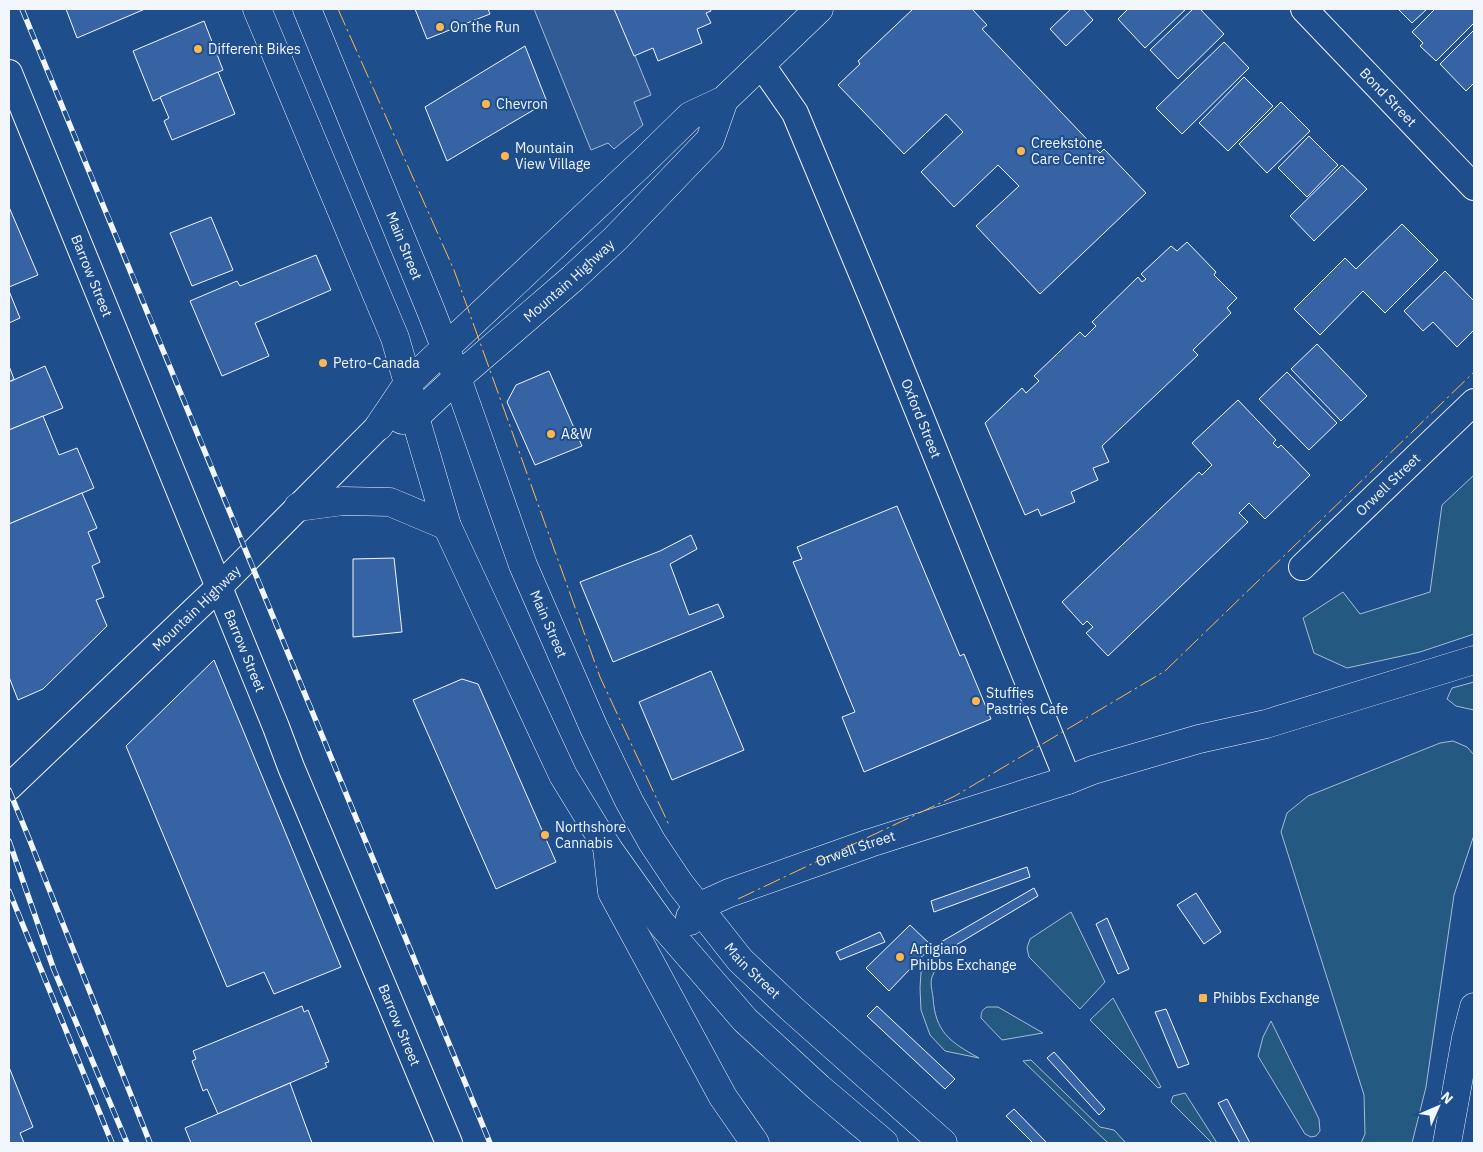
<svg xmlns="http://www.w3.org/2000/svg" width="1483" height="1152" viewBox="0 0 1483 1152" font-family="'IBM Plex Sans',sans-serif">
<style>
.green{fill:#245a82;stroke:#a8bbd7}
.parking{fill:#305b95;stroke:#a8bbd7}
.building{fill:#3563a3;stroke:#f2f6ff}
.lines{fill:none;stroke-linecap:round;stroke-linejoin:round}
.street-casing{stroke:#f2f6ff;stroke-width:28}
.secondary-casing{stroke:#f2f6ff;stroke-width:29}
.highway-casing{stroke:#f2f6ff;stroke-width:29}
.street{stroke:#1f4e8c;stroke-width:26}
.secondary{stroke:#1f4e8c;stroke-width:28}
.highway{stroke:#1f4e8c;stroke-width:28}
.rail-casing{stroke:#f2f6ff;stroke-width:5.5}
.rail{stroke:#1f4e8c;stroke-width:4;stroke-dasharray:11;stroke-linecap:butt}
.power{stroke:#ffb74d;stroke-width:1;stroke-dasharray:18 4 2.5 4;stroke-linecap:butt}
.poi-dot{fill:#ffb74d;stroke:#1f4e8c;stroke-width:2}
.labels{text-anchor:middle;stroke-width:4;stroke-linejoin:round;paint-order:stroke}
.poi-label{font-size:14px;fill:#f2f6ff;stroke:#1f4e8c;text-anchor:start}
.street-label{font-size:14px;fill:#f2f6ff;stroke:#1f4e8c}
</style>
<rect width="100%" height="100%" fill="#1f4e8c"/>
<g class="green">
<path d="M1474,475V634L1420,652L1347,668L1314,653L1303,618L1343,592L1360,614L1430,592L1442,505Z"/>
<path d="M1474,682V710L1456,706L1447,699L1452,688Z"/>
<path d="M1453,741L1467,747L1474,755V835L1454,895L1426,1087L1412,1143H1361L1365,1134L1364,1095L1281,832L1287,813L1308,796L1440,743Z"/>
<path d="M1071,912L1105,982L1080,1009L1029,957L1027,948L1030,939Z"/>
<path d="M942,961C939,966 934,971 932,977C930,982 932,991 933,997C935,1032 950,1042 979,1058L945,1051L930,1035L921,1010L920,988L921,972Z"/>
<path d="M1113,998L1161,1087L1158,1088L1090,1020Z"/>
<path d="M987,1007H998L1043,1033L1002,1040L981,1018C981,1012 982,1010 987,1007Z"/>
<path d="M1271,1021L1319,1119L1320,1131L1316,1136L1311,1137L1305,1134L1258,1056L1263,1037Z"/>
<path d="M1031,1060L1100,1127L1114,1130L1126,1143H1108L1023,1061Z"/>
<path d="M1185,1093L1217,1143H1212L1171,1102L1173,1096Z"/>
</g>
<path class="parking" d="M534,9H616L651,95L634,102L643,125L614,149L608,143L591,150Z"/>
<g class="building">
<path d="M66,9H145L77,38Z"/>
<path d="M415,9H488L490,14L427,39Z"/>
<path d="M614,9H710L711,11L706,13L711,23L697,29L702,43L658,61L653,48L634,56Z"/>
<path d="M913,9H972L987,25L982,29L1100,153L1104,149L1146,193L1040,294L976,226L1019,186L998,165L954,207L921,172L963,132L946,114L904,154L838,85L860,64L858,61Z"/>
<path d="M1071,9H1083L1093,20L1066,46L1050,29Z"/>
<path d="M1128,9H1186L1145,48L1118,19Z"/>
<path d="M1193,9H1200L1224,34L1178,79L1150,50Z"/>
<path d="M1398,9H1427L1412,23Z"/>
<path d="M1435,9H1474V23L1436,61L1420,46L1423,43L1412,32Z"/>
<path d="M204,21L223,70L153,101L133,51Z"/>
<path d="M1474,30V83L1466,91L1440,64Z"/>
<path d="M1224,42L1249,68L1182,134L1156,108Z"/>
<path d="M525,46L547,102L447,161L425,107Z"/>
<path d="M218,72L235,114L172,140L164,121L169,118L160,97Z"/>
<path d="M1244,77L1273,106L1228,151L1199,123Z"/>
<path d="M1281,102L1310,131L1267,173L1239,144Z"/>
<path d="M1309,136L1338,165L1307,197L1278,168Z"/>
<path d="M1342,165L1367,189L1314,241L1290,216Z"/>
<path d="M9,207L38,275L9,287Z"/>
<path d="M211,217L233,270L192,286L170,233Z"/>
<path d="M1402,224L1438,260L1385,313L1363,291L1320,335L1294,309L1345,258L1356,269Z"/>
<path d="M1187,242L1216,272L1214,275L1237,298L1227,308L1231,313L1193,350L1198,355L1102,446L1109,462L1093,468L1098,480L1071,492L1075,502L1041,516L1038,509L1025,515L985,423L1022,388L1026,393L1039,381L1034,376L1080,332L1085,337L1096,326L1092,322L1138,277L1142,282L1146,279L1141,274L1171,246L1177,251Z"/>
<path d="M316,255L331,290L255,323L269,356L222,376L190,301L237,281L240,286Z"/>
<path d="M1445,271L1474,301V330L1457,347L1433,322L1423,331L1404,311Z"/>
<path d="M9,291L20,318L9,323Z"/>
<path d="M1317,344L1367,396L1341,421L1291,369Z"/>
<path d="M9,366L14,379L9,382Z"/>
<path d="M45,366L63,408L9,430V382Z"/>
<path d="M549,371L582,446L535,465L507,402L516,385Z"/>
<path d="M1287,372L1337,423L1309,450L1259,399Z"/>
<path d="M1238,400L1276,440L1273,443L1278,448L1281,445L1310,475L1265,519L1249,503L1239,513L1248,522L1108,656L1086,633L1093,627L1087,621L1083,625L1062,602L1199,472L1202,475L1212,465L1192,443Z"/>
<path d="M43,416L59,455L77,448L94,488L9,524V430Z"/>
<path d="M82,493L97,528L88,532L100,562L92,566L104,597L96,600L107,626L43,689L18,700L9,677V524Z"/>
<path d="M897,506L960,656L964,654L991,719L864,772L842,717L855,712L793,562L802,559L797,547Z"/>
<path d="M691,535L697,549L670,564L689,615L718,604L724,617L613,662L580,582L660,551Z"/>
<path d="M394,558L402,632L353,637V559Z"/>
<path d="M214,660L341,967L274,994L264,972L227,987L126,746Z"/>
<path d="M711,671L744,750L672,780L639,702Z"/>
<path d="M462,679L478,684L556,862L496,889L413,700Z"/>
<path d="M1027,867L1030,877L934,912L931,901Z"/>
<path d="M1034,888L1038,896L946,951L941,942Z"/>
<path d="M1196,893L1221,932L1204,944L1177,905Z"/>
<path d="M1107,918L1129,969L1118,974L1096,924Z"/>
<path d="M910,925L932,946L889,991L866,968Z"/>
<path d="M880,932L885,942L840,960L836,952Z"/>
<path d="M302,1006L304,1012L308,1010L329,1062L325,1063L327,1067L218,1114L207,1089L203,1091L192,1061L196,1059L193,1051Z"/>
<path d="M877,1006L955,1079L945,1089L867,1016Z"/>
<path d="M1166,1009L1189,1064L1178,1068L1155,1012Z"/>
<path d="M1054,1052L1105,1109L1099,1115L1047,1058Z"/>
<path d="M9,1067L33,1127L20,1133L24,1143H9Z"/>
<path d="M290,1083L312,1143H191L185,1128Z"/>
<path d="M1227,1099L1250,1143H1240L1218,1103Z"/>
<path d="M1014,1109L1047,1143H1033L1006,1116Z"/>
</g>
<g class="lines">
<defs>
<g id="street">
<path id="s1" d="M1304,9L1474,187"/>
<path id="s2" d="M761,64L795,113L878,312L1068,780"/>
<path id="s3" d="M9,73L276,727L291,767L449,1143"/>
<path id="s4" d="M1302,567L1474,402"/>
<path id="s5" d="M9,787L219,587L379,426"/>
</g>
<g id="secondary">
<path d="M257,9L395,338L408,383L415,417L447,526L563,775L607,847L661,923L745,1020L819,1088L884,1143"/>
<path id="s6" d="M307,9L431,311L457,378L523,565L594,728L629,801L652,842L680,884L740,960L792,1009L943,1143"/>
<path id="s7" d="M402,420L415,417L457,378L573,278L616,238L710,140L724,100"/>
<path d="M379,426L408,383L645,160L690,116L724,100L819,9"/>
<path d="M298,507L343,501L390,502L447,526"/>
<path id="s8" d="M690,921V917L698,907L729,893L870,843L1068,780"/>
</g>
<g id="highway">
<path d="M1068,780L1093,770L1199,739L1266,724L1474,660"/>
<path d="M607,847L612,892L723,1097L755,1143"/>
<path d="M1447,1143L1466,1038L1474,1007"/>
</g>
</defs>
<use href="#street" class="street-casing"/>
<use href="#secondary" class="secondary-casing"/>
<use href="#highway" class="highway-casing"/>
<use href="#street" class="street"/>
<use href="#secondary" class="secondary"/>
<use href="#highway" class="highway"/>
<defs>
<g id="rail">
<path d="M22,9C179,387 334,765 490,1143"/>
<path d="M9,790L28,836L150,1143"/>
<path d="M9,841L54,970L127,1143"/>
<path d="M9,891L112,1143"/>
</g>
</defs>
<use href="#rail" class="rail-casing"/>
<use href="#rail" class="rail"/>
<g class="power">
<path d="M338,9L454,270L600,677L669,825"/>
<path d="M738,899L955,796L1165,671L1474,372"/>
</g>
</g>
<g class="poi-dot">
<circle cx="440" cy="27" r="5"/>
<circle cx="198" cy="49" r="5"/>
<circle cx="486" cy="104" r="5"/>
<circle cx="1021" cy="151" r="5"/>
<circle cx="505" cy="156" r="5"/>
<circle cx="323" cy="363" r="5"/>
<circle cx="551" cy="434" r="5"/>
<circle cx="976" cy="701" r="5"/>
<circle cx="545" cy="835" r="5"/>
<circle cx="900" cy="957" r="5"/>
<rect x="1198" y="993" width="10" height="10" rx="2.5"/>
</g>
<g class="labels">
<g class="poi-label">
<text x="450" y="32">On the Run</text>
<text x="208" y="54">Different Bikes</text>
<text x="496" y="109">Chevron</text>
<text x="1031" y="148">Creekstone<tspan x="1031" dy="16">Care Centre</tspan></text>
<text x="515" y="153">Mountain<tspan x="515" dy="16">View Village</tspan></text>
<text x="333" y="368">Petro-Canada</text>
<text x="561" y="439">A&amp;W</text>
<text x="986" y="698">Stuffies<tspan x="986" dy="16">Pastries Cafe</tspan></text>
<text x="555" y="832">Northshore<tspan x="555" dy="16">Cannabis</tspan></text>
<text x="910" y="954">Artigiano<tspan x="910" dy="16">Phibbs Exchange</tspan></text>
<text x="1213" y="1003">Phibbs Exchange</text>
</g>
<g class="street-label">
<text dy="5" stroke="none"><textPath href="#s1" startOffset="122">Bond Street</textPath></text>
<text dy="5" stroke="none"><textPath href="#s6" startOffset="256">Main Street</textPath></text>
<text dy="5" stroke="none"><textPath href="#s3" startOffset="219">Barrow Street</textPath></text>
<text dy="5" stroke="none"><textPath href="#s7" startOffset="219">Mountain Highway</textPath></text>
<text dy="5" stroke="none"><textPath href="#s2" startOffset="390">Oxford Street</textPath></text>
<text dy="5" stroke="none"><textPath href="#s4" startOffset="119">Orwell Street</textPath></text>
<text dy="5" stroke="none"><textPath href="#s5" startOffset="259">Mountain Highway</textPath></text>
<text dy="5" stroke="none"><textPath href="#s6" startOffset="661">Main Street</textPath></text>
<text dy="5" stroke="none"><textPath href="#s3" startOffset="624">Barrow Street</textPath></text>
<text dy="5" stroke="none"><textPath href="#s8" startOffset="185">Orwell Street</textPath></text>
<text dy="5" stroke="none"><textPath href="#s6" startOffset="1066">Main Street</textPath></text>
<text dy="5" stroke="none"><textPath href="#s3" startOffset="1029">Barrow Street</textPath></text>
</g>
</g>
<rect width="1483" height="1152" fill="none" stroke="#f2f6ff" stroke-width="20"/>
<g transform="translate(1438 1107) rotate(45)" stroke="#1f4e8c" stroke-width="4" paint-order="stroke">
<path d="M0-4L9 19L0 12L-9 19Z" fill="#f2f6ff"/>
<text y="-8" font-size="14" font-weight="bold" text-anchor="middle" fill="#f2f6ff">N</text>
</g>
</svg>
